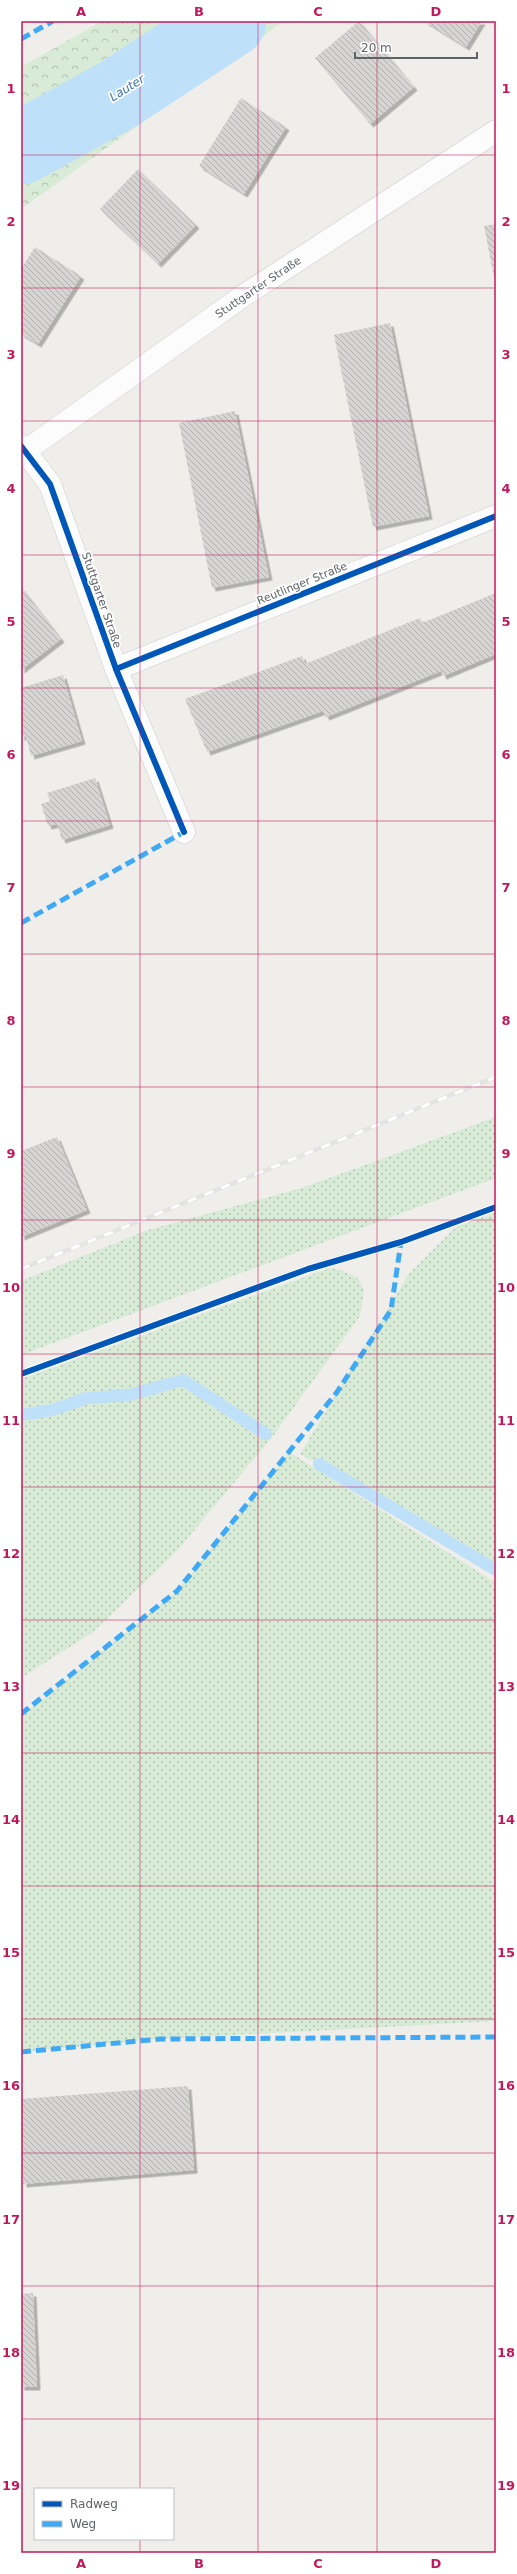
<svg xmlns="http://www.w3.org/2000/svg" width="517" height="2574" viewBox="0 0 517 2574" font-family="'DejaVu Sans',sans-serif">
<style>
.grass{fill:url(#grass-dots)}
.forest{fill:url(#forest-crowns)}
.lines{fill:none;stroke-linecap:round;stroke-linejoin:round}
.stream{stroke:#bfe0f9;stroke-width:12}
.river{stroke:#bfe0f9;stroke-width:73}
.building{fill:url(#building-back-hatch);filter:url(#shadow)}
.street-casing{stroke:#cbcccc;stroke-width:23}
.secondary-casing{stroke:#cacacb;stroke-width:23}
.street{stroke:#fdfcfc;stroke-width:22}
.secondary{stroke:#fdfcfc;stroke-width:22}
.rail-casing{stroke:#e4e4e4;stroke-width:4.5}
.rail{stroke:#fff;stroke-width:3;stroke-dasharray:9;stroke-linecap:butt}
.quiet{stroke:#3fa9f5;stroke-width:5;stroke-dasharray:10 5;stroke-linecap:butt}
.cycleway-casing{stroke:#fff;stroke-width:8}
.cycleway{stroke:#0057b8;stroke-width:6}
.grid{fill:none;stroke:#c2185b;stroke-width:1;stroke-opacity:0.55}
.labels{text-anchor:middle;stroke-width:3.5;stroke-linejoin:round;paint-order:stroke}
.street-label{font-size:11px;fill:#5f6368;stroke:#fff}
.water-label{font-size:12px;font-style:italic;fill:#4174aa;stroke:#fff}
.neatline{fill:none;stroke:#c2185b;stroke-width:1.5}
.grid-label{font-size:13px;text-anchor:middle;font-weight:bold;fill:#c2185b}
</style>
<defs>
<pattern id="grass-dots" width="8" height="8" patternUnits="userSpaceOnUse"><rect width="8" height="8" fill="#d8ebd6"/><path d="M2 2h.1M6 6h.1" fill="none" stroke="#b2c2b1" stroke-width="1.8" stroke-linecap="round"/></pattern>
<pattern id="forest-crowns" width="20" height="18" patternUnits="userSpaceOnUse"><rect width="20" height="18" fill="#d8ebd6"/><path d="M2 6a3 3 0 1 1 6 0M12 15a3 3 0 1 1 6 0" fill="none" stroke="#b2c2b1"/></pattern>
<pattern id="building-back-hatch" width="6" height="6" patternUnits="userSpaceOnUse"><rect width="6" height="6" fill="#d6d5d3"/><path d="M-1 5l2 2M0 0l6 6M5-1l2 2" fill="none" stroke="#b1b0af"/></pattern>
<filter id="shadow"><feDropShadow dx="3.5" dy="3.5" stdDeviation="0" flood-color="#0004"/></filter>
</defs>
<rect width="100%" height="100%" fill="#efeeea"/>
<g class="grass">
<path d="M496,1117V1178L21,1355V1281L148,1230L305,1187Z"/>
<path d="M496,1212V1574L300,1454L409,1274L456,1227Z"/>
<path d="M330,1268L341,1270L358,1278L364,1290L360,1316L273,1436L270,1435L272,1437L176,1552L93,1632L21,1678V1379Z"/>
<path d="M289,1452L496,1583V2021L160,2039L21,2052V1713L36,1705L177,1591Z"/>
</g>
<path class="forest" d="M102,21H284L21,209V67Z"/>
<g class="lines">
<g class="stream">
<path d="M21,1415L52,1410L87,1398L129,1395L183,1380L266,1434"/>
<path d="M319,1464L496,1570"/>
</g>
<path class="river" d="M21,148L119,94L230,21"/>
</g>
<g class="building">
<path d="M359,21L414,87L370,124L315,58Z"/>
<path d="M424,21H482L466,47Z"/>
<path d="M241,98L286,127L244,194L199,166Z"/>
<path d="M138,169L196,225L158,264L100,209Z"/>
<path d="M496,224V282H495L484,226Z"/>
<path d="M35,247L81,276L38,344L21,334V269Z"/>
<path d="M390,323L429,516L373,527L334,335Z"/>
<path d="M235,411L269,577L212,588L179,423Z"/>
<path d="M21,587L61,639L21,670Z"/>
<path d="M496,593V654L443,676L441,671L326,717L323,711L207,752L185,699L302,656L305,664L420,618L422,623Z"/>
<path d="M63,675L82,741L31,756L26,736L21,737V688Z"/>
<path d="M95,778L110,825L62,840L57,824L48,826L41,804L50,801L47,793Z"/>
<path d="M57,1137L87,1210L21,1237V1151Z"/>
<path d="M188,2086L194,2170L23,2184L21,2099Z"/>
<path d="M33,2293L37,2387H21V2294Z"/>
</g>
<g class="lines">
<defs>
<g id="street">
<path d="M21,446L50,484L116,669L184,832"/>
<path d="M116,669L496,516"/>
</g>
<path id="secondary" d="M21,454L243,296L496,131"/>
</defs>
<use href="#street" class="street-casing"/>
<use href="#secondary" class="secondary-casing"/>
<use href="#street" class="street"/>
<use href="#secondary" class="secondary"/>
<defs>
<path id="rail" d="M21,1269L496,1077"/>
</defs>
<use href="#rail" class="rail-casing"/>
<use href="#rail" class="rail"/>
<g class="quiet">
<path d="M21,39L53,21"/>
<path d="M21,923L184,832"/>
<path d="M21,1714L177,1591L337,1392L391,1310L401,1242"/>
<path d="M21,2052L160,2039L496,2037"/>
</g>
<defs>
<g id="cycleway">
<path d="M21,446L50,484L116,669L184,832"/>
<path d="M116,669L496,516"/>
<path d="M21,1374L308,1269L401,1242L496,1207"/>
</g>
</defs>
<use href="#cycleway" class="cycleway-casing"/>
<use href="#cycleway" class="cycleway"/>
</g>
<path class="grid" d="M140,21V2489M258,21V2553M377,21V2553M21,155H496M21,288H496M21,421H496M21,555H496M21,688H496M21,821H496M21,954H496M21,1087H496M21,1220H496M21,1354H496M21,1487H496M21,1620H496M21,1753H496M21,1886H496M21,2019H496M21,2153H496M21,2286H496M21,2419H496M140,2539V2553"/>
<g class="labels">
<g class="street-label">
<text transform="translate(258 287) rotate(-34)" y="4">Stuttgarter Straße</text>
<text transform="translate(302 583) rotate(-22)" y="4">Reutlinger Straße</text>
<text transform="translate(102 600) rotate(71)" y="4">Stuttgarter Straße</text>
</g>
<g class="water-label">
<text transform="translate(127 88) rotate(-32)" y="4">Lauter</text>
</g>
</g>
<rect width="517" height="2574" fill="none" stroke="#ffffff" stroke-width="44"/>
<rect x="34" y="2488" width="140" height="52" fill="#ffffff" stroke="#bfc1c3"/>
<rect x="42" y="2501" width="20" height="6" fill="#0057b8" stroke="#bfc1c3"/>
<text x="70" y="2508" font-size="12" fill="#5f6368">Radweg</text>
<rect x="42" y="2521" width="20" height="6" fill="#3fa9f5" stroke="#bfc1c3"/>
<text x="70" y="2528" font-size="12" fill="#5f6368">Weg</text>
<path d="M355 52v6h122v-6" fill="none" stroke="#5f6368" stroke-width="2"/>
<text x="361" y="52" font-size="12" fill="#5f6368" stroke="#ffffff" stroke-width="3" paint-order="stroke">20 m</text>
<rect x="22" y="22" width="473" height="2530" class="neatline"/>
<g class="grid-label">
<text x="81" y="16">A</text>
<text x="199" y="16">B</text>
<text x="318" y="16">C</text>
<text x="436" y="16">D</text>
<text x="11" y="93">1</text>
<text x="506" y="93">1</text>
<text x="11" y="226">2</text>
<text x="506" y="226">2</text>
<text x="11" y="359">3</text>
<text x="506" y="359">3</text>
<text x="11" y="493">4</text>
<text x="506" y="493">4</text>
<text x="11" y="626">5</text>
<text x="506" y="626">5</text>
<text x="11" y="759">6</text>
<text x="506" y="759">6</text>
<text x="11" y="892">7</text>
<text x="506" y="892">7</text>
<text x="11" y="1025">8</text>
<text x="506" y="1025">8</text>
<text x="11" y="1158">9</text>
<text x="506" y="1158">9</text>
<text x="11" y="1292">10</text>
<text x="506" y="1292">10</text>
<text x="11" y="1425">11</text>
<text x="506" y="1425">11</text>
<text x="11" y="1558">12</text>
<text x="506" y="1558">12</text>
<text x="11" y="1691">13</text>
<text x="506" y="1691">13</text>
<text x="11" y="1824">14</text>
<text x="506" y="1824">14</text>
<text x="11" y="1957">15</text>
<text x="506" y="1957">15</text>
<text x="11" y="2090">16</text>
<text x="506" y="2090">16</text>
<text x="11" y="2224">17</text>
<text x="506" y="2224">17</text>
<text x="11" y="2357">18</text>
<text x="506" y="2357">18</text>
<text x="11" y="2490">19</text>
<text x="506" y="2490">19</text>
<text x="81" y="2568">A</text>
<text x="199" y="2568">B</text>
<text x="318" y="2568">C</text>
<text x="436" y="2568">D</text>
</g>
</svg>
